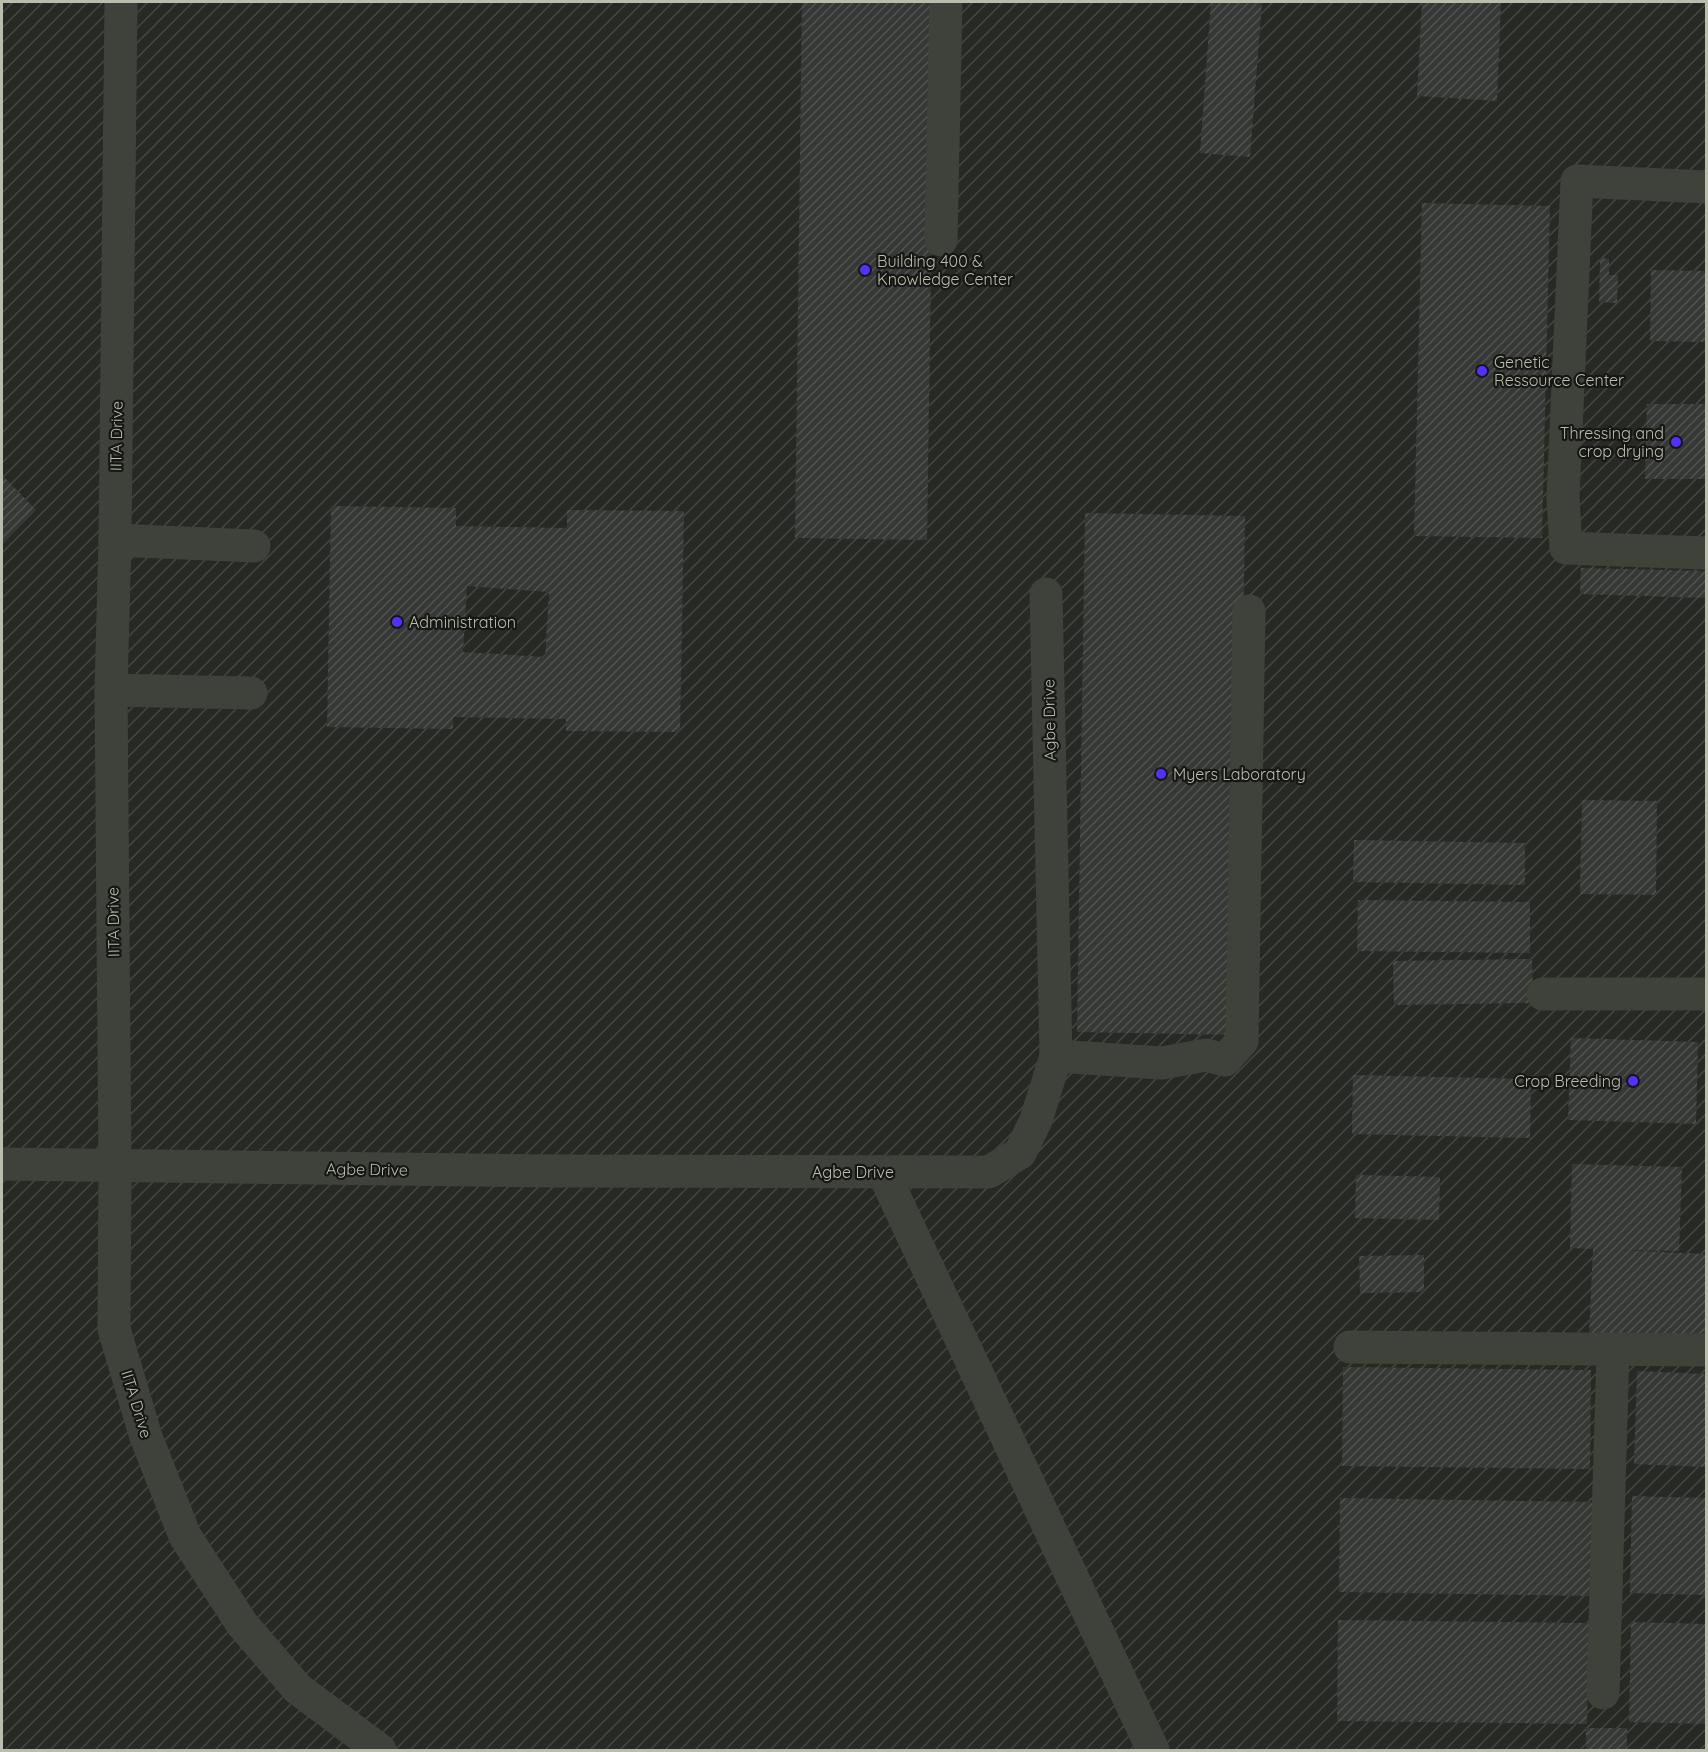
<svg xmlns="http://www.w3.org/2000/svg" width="1708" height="1752" viewBox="0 0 1708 1752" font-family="Quicksand,sans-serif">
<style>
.industrial{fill:url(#industrial-furrows)}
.building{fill:url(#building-hatch);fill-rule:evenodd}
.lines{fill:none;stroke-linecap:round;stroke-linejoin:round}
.minor{stroke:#3f423a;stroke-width:33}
.poi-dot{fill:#542fff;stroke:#161715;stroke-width:2}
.labels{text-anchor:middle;stroke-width:4.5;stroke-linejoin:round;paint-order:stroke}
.poi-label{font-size:16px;fill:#b9bdab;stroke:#161715;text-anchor:start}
.street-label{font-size:16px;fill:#b9bdab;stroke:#161715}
</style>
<defs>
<pattern id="industrial-furrows" width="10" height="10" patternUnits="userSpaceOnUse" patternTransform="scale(1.5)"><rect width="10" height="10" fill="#272925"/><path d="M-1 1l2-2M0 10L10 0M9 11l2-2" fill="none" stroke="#444642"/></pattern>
<pattern id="building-hatch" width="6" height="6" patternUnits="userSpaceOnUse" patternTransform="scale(1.5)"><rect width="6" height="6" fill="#363835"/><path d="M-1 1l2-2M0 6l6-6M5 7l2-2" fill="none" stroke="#515350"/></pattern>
</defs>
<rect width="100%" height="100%" fill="#1b1c1a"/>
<rect class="industrial" x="2" y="2" width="1704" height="1748"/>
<g class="building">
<path d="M802,2H935L927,540L795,538Z"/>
<path d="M1211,2H1262L1250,157L1200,153Z"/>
<path d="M1422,2H1501L1497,101L1417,96Z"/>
<path d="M1422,203L1550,206L1542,538L1414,536Z"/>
<path d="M1600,258L1609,259V275H1618L1617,303L1599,302Z"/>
<path d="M1651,270L1706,271V342L1650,341Z"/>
<path d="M1647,404H1706V479H1645Z"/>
<path d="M2,475L36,510L2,545Z"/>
<path d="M331,506L456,508V526L567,528V510L684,511L680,732L566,731V719L453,717V729L327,727ZM467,586L549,592L545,657L463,652Z"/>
<path d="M1085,513L1245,516L1237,1035L1077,1032Z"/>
<path d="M1581,568L1706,571V598L1580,594Z"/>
<path d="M1582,800L1657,801L1656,895L1580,894Z"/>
<path d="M1354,840L1525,843V885L1353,882Z"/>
<path d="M1358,900L1530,902V953L1357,951Z"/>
<path d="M1532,959L1533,1003L1394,1005L1393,961Z"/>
<path d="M1571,1038L1698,1042L1696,1124L1568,1120Z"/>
<path d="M1353,1075L1531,1079L1530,1138L1352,1134Z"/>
<path d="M1572,1164L1682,1167L1679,1251L1619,1250L1706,1254V1339L1589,1334L1593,1249L1570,1248Z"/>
<path d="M1356,1175L1440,1177L1439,1220L1355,1218Z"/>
<path d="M1424,1255V1292L1360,1293L1359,1256Z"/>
<path d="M1343,1367L1591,1370L1590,1469L1342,1466Z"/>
<path d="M1637,1371L1706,1374V1467L1634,1464Z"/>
<path d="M1632,1496L1706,1498V1595L1630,1593Z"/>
<path d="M1340,1498L1593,1502L1592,1596L1339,1592Z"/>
<path d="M1338,1620L1589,1623L1587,1724L1337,1721Z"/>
<path d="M1631,1622L1706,1624V1724L1629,1722Z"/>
<rect x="1586" y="1728" width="41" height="22"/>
</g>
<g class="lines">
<g class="minor">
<path d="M121,2L115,540L111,690L115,1166L114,1329L146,1437L185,1536L242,1624L298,1689L380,1750"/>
<path d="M1706,187L1577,181L1563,498L1566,548L1706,553"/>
<path d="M941,240L946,2"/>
<path d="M115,540L254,546"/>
<path d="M111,690L251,693"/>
<path d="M1543,994H1706"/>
<path d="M1056,1056L1162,1063L1206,1055L1225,1060L1242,1041L1249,611"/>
<path d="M2,1164L557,1171L989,1172L1020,1153L1036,1120L1056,1056L1046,594"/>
<path d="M883,1172L1153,1750"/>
<path d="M1350,1347L1706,1350"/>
<path d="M1603,1693L1613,1350"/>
</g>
</g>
<g class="poi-dot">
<circle cx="865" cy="270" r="6"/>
<circle cx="1482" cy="371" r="6"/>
<circle cx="1676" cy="442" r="6"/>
<circle cx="397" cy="622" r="6"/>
<circle cx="1161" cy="774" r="6"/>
<circle cx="1633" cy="1081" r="6"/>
</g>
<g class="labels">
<g class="poi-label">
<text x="877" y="267">Building 400 &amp;<tspan x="877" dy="18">Knowledge Center</tspan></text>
<text x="1494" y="368">Genetic<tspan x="1494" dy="18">Ressource Center</tspan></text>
<text x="1664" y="439" text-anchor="end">Thressing and<tspan x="1664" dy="18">crop drying</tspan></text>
<text x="409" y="628">Administration</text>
<text x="1173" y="780">Myers Laboratory</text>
<text x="1621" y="1087" text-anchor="end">Crop Breeding</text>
</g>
<g class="street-label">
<text transform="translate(116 436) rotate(-89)" y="6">IITA Drive</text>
<text transform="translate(1049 720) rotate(-91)" y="6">Agbe Drive</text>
<text transform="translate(113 922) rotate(-91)" y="6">IITA Drive</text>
<text transform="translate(367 1169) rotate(1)" y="6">Agbe Drive</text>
<text x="853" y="1178">Agbe Drive</text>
<text transform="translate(137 1404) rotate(73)" y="6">IITA Drive</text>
</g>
</g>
<rect width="1708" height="1752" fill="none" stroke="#b9bdab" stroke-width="6"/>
</svg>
